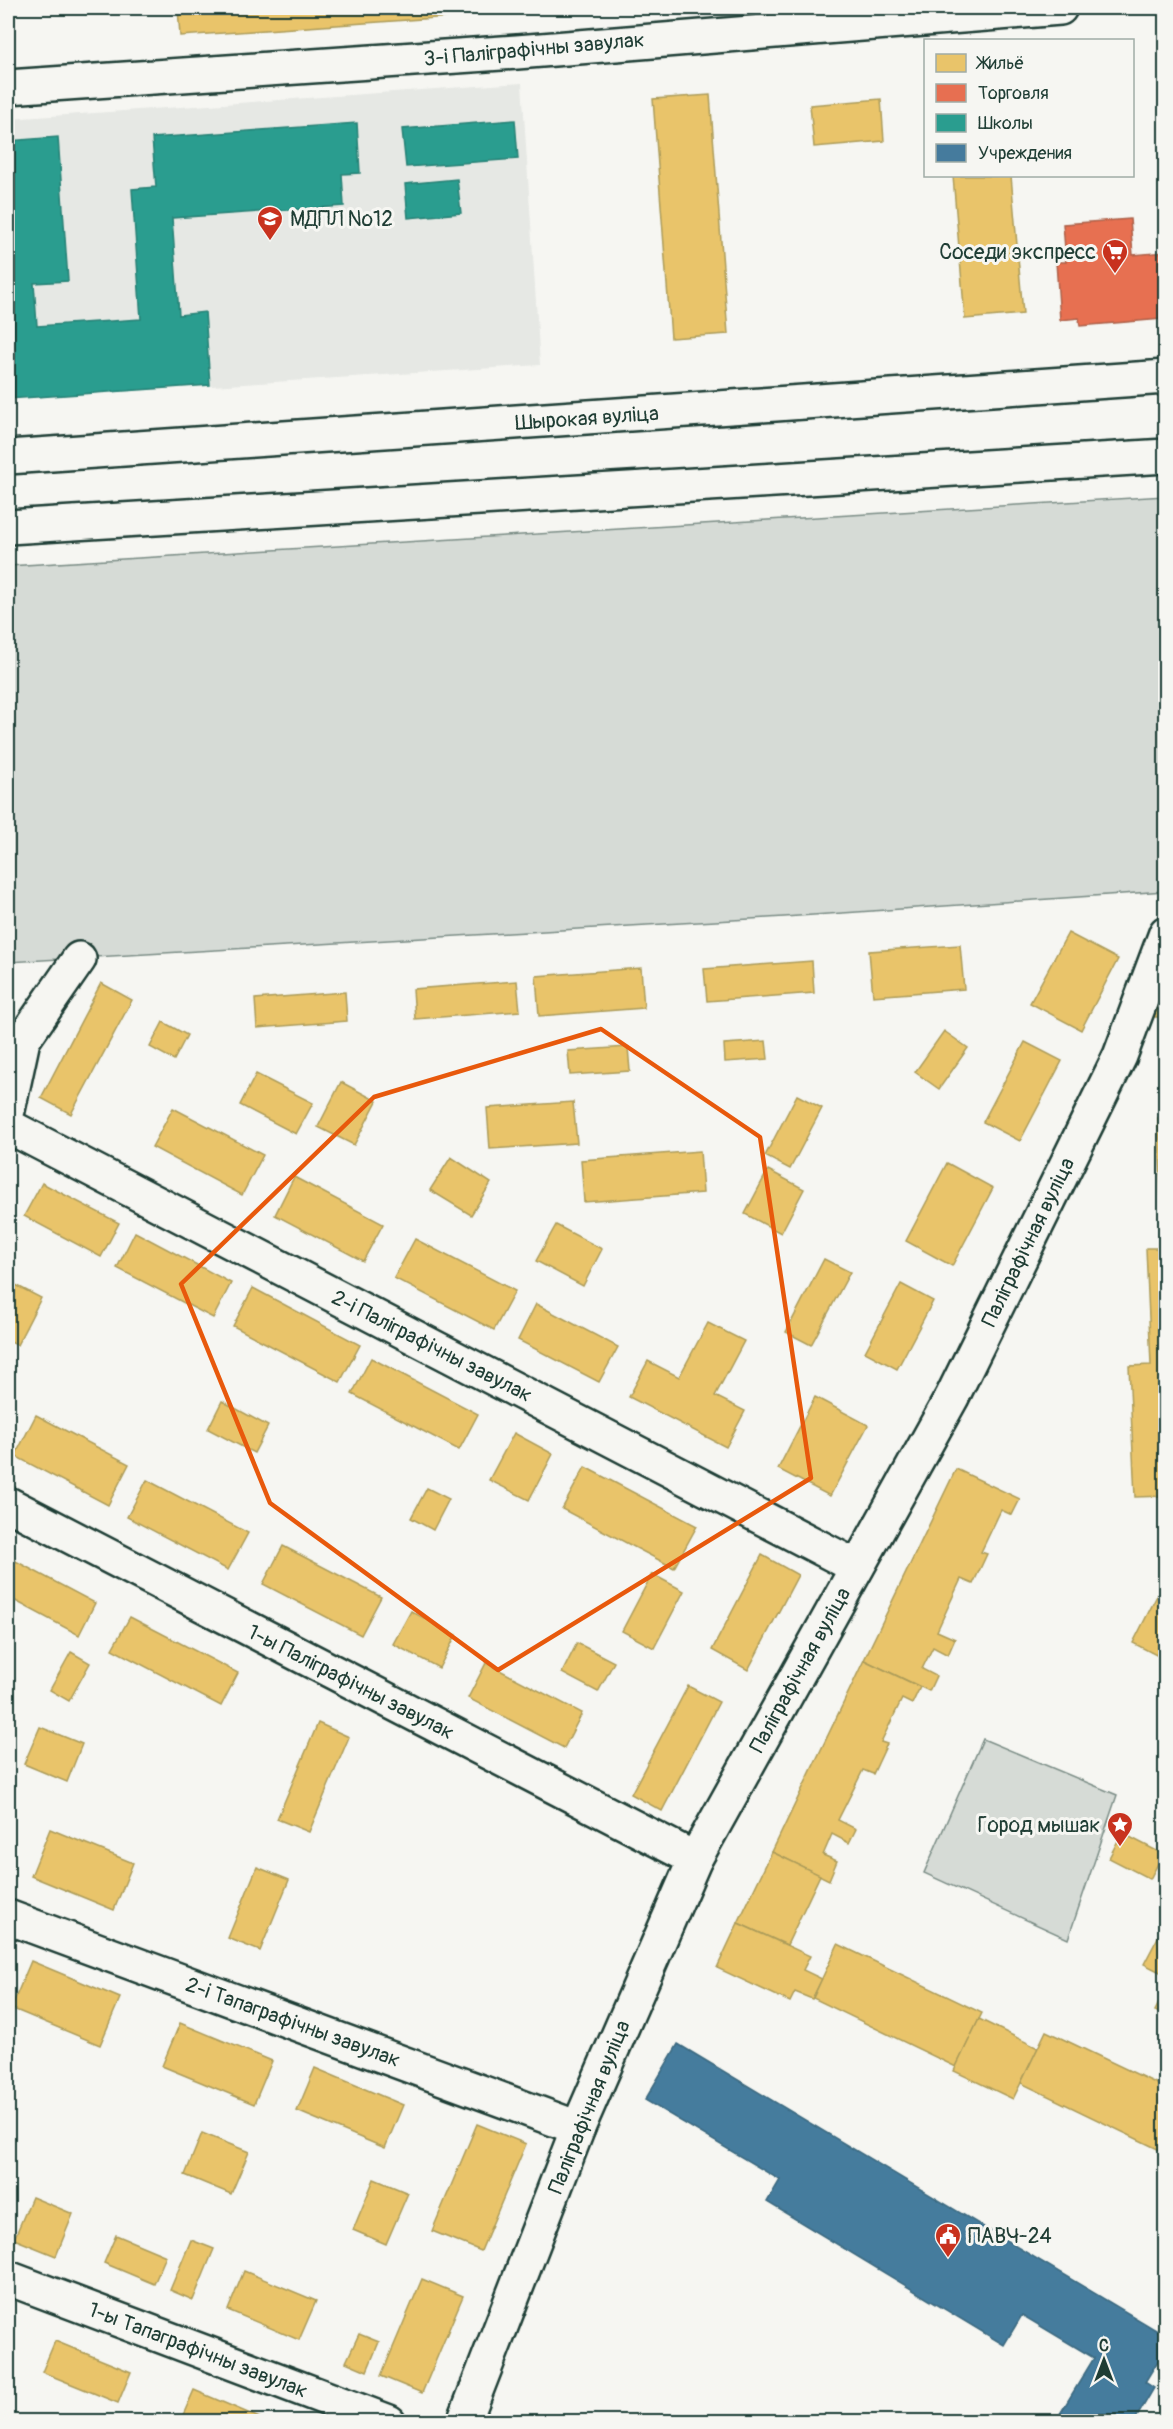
<svg xmlns="http://www.w3.org/2000/svg" width="1173" height="2429" viewBox="0 0 1173 2429" font-family="Pangolin,sans-serif">
<style>
.built{fill:#e6e8e4}
.green{fill:#d6dbd6;stroke:#7a8c85;stroke-width:1.5}
.homes{fill:#e9c46a;stroke:#ac9c5a;stroke-width:1.5}
.shops{fill:#e76f51;stroke:#ab6048;stroke-width:1.5}
.schools{fill:#2a9d8f;stroke:#278074;stroke-width:1.5}
.public{fill:#457b9d;stroke:#3a687e;stroke-width:1.5}
.lines{fill:none;stroke-linecap:round;stroke-linejoin:round}
.minor-casing{stroke:#1f3d34;stroke-width:38}
.secondary-casing{stroke:#1f3d34;stroke-width:38}
.minor{stroke:#f6f6f2;stroke-width:33}
.secondary{stroke:#f6f6f2;stroke-width:33}
.marked{fill:none;stroke:#e8590c;stroke-width:4.5;stroke-linejoin:round}
.labels{text-anchor:middle;stroke-width:6;stroke-linejoin:round;paint-order:stroke}
.street-label{font-size:21px;fill:#1f3d34;stroke:#f6f6f2}
.poi-label{font-size:21px;fill:#1f3d34;stroke:#f6f6f2;text-anchor:start}
</style>
<rect width="100%" height="100%" fill="#f6f6f2"/>
<filter id="ink" filterUnits="userSpaceOnUse"><feTurbulence type="fractalNoise" baseFrequency=".0167" numOctaves="2"/><feDisplacementMap in="SourceGraphic" scale="12" xChannelSelector="R" yChannelSelector="G"/><feConvolveMatrix kernelMatrix="1 2 1 2 8 2 1 2 1" color-interpolation-filters="sRGB"/></filter>
<g filter="url(#ink)">
<path class="built" d="M522,83L540,365L8,399V119Z"/>
<g class="green">
<path d="M1165,496V891L784,917L8,962V566Z"/>
<path d="M983,1739L1117,1795L1068,1939L924,1873Z"/>
</g>
<g class="homes">
<path d="M178,8H449L450,17L180,36Z"/>
<path d="M710,95L728,334L671,338L653,99Z"/>
<path d="M881,99L884,141L814,147L810,105Z"/>
<path d="M953,176H1011L1023,314L965,319Z"/>
<path d="M1068,933L1118,959L1081,1030L1030,1003Z"/>
<path d="M960,945L964,989L873,996L869,951Z"/>
<path d="M812,961L814,993L707,1001L704,969Z"/>
<path d="M641,968L644,1008L539,1016L536,976Z"/>
<path d="M517,981L520,1011L415,1019L413,989Z"/>
<path d="M101,983L132,1000L71,1114L41,1098Z"/>
<path d="M345,992L347,1021L257,1028L255,999Z"/>
<path d="M1154,997H1166V1017H1153Z"/>
<path d="M163,1022L187,1035L174,1060L150,1047Z"/>
<path d="M944,1031L968,1048L939,1089L915,1072Z"/>
<path d="M766,1041L768,1059L725,1062L724,1044Z"/>
<path d="M1025,1042L1062,1061L1020,1141L983,1122Z"/>
<path d="M628,1047L630,1071L570,1075L568,1051Z"/>
<path d="M256,1074L313,1103L296,1134L240,1105Z"/>
<path d="M341,1082L377,1101L354,1145L318,1127Z"/>
<path d="M797,1095L822,1108L790,1169L765,1156Z"/>
<path d="M573,1102L577,1143L490,1149L487,1108Z"/>
<path d="M173,1108L263,1155L242,1195L152,1147Z"/>
<path d="M1166,1117V1496L1135,1497L1129,1366L1151,1365L1146,1248H1164L1158,1118Z"/>
<path d="M700,1151L703,1193L584,1202L581,1160Z"/>
<path d="M451,1157L491,1183L471,1215L430,1190Z"/>
<path d="M947,1163L993,1188L952,1266L906,1241Z"/>
<path d="M768,1170L804,1189L781,1233L745,1214Z"/>
<path d="M294,1177L383,1224L363,1261L275,1215Z"/>
<path d="M42,1183L119,1223L101,1257L24,1216Z"/>
<path d="M556,1225L602,1249L583,1286L536,1261Z"/>
<path d="M135,1232L231,1283L213,1318L117,1268Z"/>
<path d="M415,1239L515,1291L494,1330L394,1278Z"/>
<path d="M824,1259L850,1272L811,1345L786,1332Z"/>
<path d="M8,1281L41,1298L17,1345L8,1341Z"/>
<path d="M901,1284L933,1301L897,1369L865,1352Z"/>
<path d="M253,1288L360,1345L340,1382L233,1326Z"/>
<path d="M536,1304L618,1347L599,1382L518,1340Z"/>
<path d="M708,1323L744,1341L715,1396L745,1411L726,1447L629,1397L648,1361L679,1377Z"/>
<path d="M371,1358L478,1414L459,1450L352,1394Z"/>
<path d="M815,1397L868,1425L830,1496L778,1469Z"/>
<path d="M222,1401L268,1426L254,1453L208,1429Z"/>
<path d="M36,1415L129,1464L108,1505L15,1456Z"/>
<path d="M514,1433L553,1454L529,1500L489,1480Z"/>
<path d="M585,1467L697,1526L674,1568L562,1509Z"/>
<path d="M956,1469L1020,1499L1012,1515L1001,1510L981,1552L987,1554L973,1584L961,1579L937,1631L955,1639L948,1655L933,1647L922,1669L936,1676L929,1691L864,1660Z"/>
<path d="M147,1480L248,1533L228,1570L127,1517Z"/>
<path d="M427,1488L449,1499L433,1530L411,1518Z"/>
<path d="M283,1546L381,1597L361,1635L263,1584Z"/>
<path d="M762,1555L798,1575L748,1670L712,1650Z"/>
<path d="M8,1557L95,1603L79,1635L8,1597Z"/>
<path d="M652,1574L684,1591L654,1648L622,1631Z"/>
<path d="M1165,1580H1166V1660L1133,1643Z"/>
<path d="M411,1611L456,1635L439,1668L393,1644Z"/>
<path d="M130,1617L238,1673L221,1706L112,1649Z"/>
<path d="M577,1643L614,1662L598,1692L562,1673Z"/>
<path d="M71,1652L90,1663L69,1701L50,1690Z"/>
<path d="M864,1660L920,1687L912,1704L902,1699L881,1742L887,1744L873,1774L863,1770L838,1820L856,1829L849,1843L832,1834L823,1855L837,1861L829,1880L772,1852Z"/>
<path d="M486,1663L582,1713L564,1748L468,1698Z"/>
<path d="M688,1686L719,1702L662,1811L631,1794Z"/>
<path d="M318,1723L349,1737L309,1832L277,1819Z"/>
<path d="M40,1727L82,1744L67,1782L24,1764Z"/>
<path d="M50,1829L133,1863L114,1910L31,1876Z"/>
<path d="M1122,1833L1163,1854L1150,1879L1109,1858Z"/>
<path d="M772,1852L820,1875L787,1945L738,1923Z"/>
<path d="M257,1867L289,1880L260,1951L228,1938Z"/>
<path d="M1166,1922V1975L1144,1964Z"/>
<path d="M738,1923L810,1956L803,1970L822,1979L812,1999L795,1992L790,2002L717,1968Z"/>
<path d="M838,1944L982,2013L956,2067L813,1998Z"/>
<path d="M31,1961L120,1998L100,2045L11,2008Z"/>
<path d="M1166,1989V2016L1155,2011Z"/>
<path d="M979,2019L1038,2048L1013,2099L954,2071Z"/>
<path d="M180,2023L272,2061L254,2104L162,2066Z"/>
<path d="M1046,2031L1166,2088V2153L1021,2083Z"/>
<path d="M315,2068L403,2105L385,2148L297,2111Z"/>
<path d="M477,2124L526,2144L481,2251L432,2231Z"/>
<path d="M202,2133L249,2152L231,2194L185,2175Z"/>
<path d="M374,2179L408,2193L386,2244L353,2230Z"/>
<path d="M32,2197L73,2214L56,2256L14,2239Z"/>
<path d="M116,2235L166,2256L154,2284L104,2263Z"/>
<path d="M191,2240L214,2249L193,2300L170,2290Z"/>
<path d="M244,2271L316,2301L299,2340L228,2310Z"/>
<path d="M422,2279L463,2296L422,2393L381,2376Z"/>
<path d="M359,2334L379,2342L367,2371L346,2362Z"/>
<path d="M55,2341L131,2372L118,2403L42,2372Z"/>
<path d="M194,2390L269,2422H180Z"/>
</g>
<path class="shops" d="M1130,219L1133,255L1166,252V313H1162V319L1080,326L1079,318L1060,320L1056,262H1066L1063,224Z"/>
<g class="schools">
<path d="M515,120L518,159L406,167L402,129Z"/>
<path d="M357,123L360,173L342,174L344,206L172,218L179,315L205,312L210,385L8,399V141L58,137L68,281L34,283L37,326L141,319L132,189L156,187L152,138Z"/>
<path d="M457,179L461,213L408,218L405,184Z"/>
</g>
<path class="public" d="M678,2044L1166,2336V2348L1145,2382L1154,2388L1134,2422H1055L1094,2358L1022,2315L1004,2345L767,2202L780,2180L645,2100Z"/>
<g class="lines">
<defs>
<g id="minor">
<path d="M8,87L517,52L1060,8"/>
<path d="M8,1110L23,1040L79,959"/>
<path d="M8,1126L857,1567"/>
<path d="M8,1504L695,1859"/>
<path d="M8,1917L578,2128"/>
<path d="M8,2278L389,2422"/>
<path d="M464,2422L578,2128L695,1859L952,1397L1120,1056L1166,933"/>
</g>
<g id="secondary">
<path d="M8,457L1166,377"/>
<path d="M8,527L1166,456"/>
</g>
</defs>
<use href="#minor" class="minor-casing"/>
<use href="#secondary" class="secondary-casing"/>
<use href="#minor" class="minor"/>
<use href="#secondary" class="secondary"/>
</g>
</g>
<path class="marked" d="M601,1029L760,1137L811,1478L498,1670L270,1503L181,1284L374,1097Z"/>
<defs>
<symbol id="university-pin" viewBox="-11 -11 22 30"><path d="M0 17L-7.5 6A9.5 9.5 0 1 1 7.5 6Z" fill="#c8321e" stroke="#f6f6f2"/><path d="M0-5L7-2L0 1L-7-2ZM-4 1L0 2.5L4 1V4Q0 6-4 4Z" fill="#fff"/></symbol>
<symbol id="supermarket-pin" viewBox="-11 -11 22 30"><path d="M0 17L-7.5 6A9.5 9.5 0 1 1 7.5 6Z" fill="#c8321e" stroke="#f6f6f2"/><path d="M-6-5.5h2.5l.6 2H6L4.5 2H-2.5L-4.4-4H-6ZM-1.5 3.2a1.3 1.3 0 1 0 .1 0ZM3 3.2a1.3 1.3 0 1 0 .1 0Z" fill="#fff"/></symbol>
<symbol id="sight-pin" viewBox="-11 -11 22 30"><path d="M0 17L-7.5 6A9.5 9.5 0 1 1 7.5 6Z" fill="#c8321e" stroke="#f6f6f2"/><path d="M0-6L1.8-2.2L6-1.7L2.9 1.2L3.7 5.4L0 3.3L-3.7 5.4L-2.9 1.2L-6-1.7L-1.8-2.2Z" fill="#fff"/></symbol>
<symbol id="civic-pin" viewBox="-11 -11 22 30"><path d="M0 17L-7.5 6A9.5 9.5 0 1 1 7.5 6Z" fill="#c8321e" stroke="#f6f6f2"/><path d="M-.6-6.5H3V-4.5H.6V-3L4-1V1h2V6H-6V1h2V-1L-.6-3ZM-1.2 2.5V6h2.4V2.5Z" fill="#fff"/></symbol>
</defs>
<g fill-rule="evenodd">
<use href="#university-pin" x="255" y="204" width="30" height="40"/>
<use href="#supermarket-pin" x="1100" y="237" width="30" height="40"/>
<use href="#sight-pin" x="1105" y="1810" width="30" height="40"/>
<use href="#civic-pin" x="933" y="2221" width="30" height="40"/>
</g>
<g class="labels">
<g class="street-label">
<text transform="translate(534 49) rotate(-5)" y="7">3-і Паліграфічны завулак</text>
<text transform="translate(587 418) rotate(-4)" y="7">Шырокая вуліца</text>
<text transform="translate(1028 1242) rotate(-64)" y="7">Паліграфічная вуліца</text>
<text transform="translate(432 1346) rotate(27)" y="7">2-і Паліграфічны завулак</text>
<text transform="translate(800 1670) rotate(-61)" y="7">Паліграфічная вуліца</text>
<text transform="translate(351 1682) rotate(27)" y="7">1-ы Паліграфічны завулак</text>
<text transform="translate(293 2022) rotate(20)" y="7">2-і Тапаграфічны завулак</text>
<text transform="translate(589 2107) rotate(-68)" y="7">Паліграфічная вуліца</text>
<text transform="translate(198 2350) rotate(21)" y="7">1-ы Тапаграфічны завулак</text>
</g>
<g class="poi-label">
<text x="290" y="226">МДПЛ №12</text>
<text x="1096" y="259" text-anchor="end">Соседи экспресс</text>
<text x="1100" y="1832" text-anchor="end">Город мышак</text>
<text x="968" y="2243">ПАВЧ-24</text>
</g>
</g>
<rect width="1173" height="2429" fill="none" stroke="#f6f6f2" stroke-width="30"/>
<rect x="15" y="15" width="1143" height="2399" fill="none" stroke="#1f3d34" stroke-width="2" filter="url(#ink)"/>
<rect x="924" y="39" width="210" height="138" fill="#f6f6f2" stroke="#a0aca6" stroke-width="1.5"/>
<rect x="936" y="54" width="30" height="18" fill="#e9c46a" stroke="#a0aca6" stroke-width="1.5"/>
<text x="978" y="69" font-size="18" fill="#1f3d34">Жильё</text>
<rect x="936" y="84" width="30" height="18" fill="#e76f51" stroke="#a0aca6" stroke-width="1.5"/>
<text x="978" y="99" font-size="18" fill="#1f3d34">Торговля</text>
<rect x="936" y="114" width="30" height="18" fill="#2a9d8f" stroke="#a0aca6" stroke-width="1.5"/>
<text x="978" y="129" font-size="18" fill="#1f3d34">Школы</text>
<rect x="936" y="144" width="30" height="18" fill="#457b9d" stroke="#a0aca6" stroke-width="1.5"/>
<text x="978" y="159" font-size="18" fill="#1f3d34">Учреждения</text>
<g transform="translate(1104 2360)" stroke="#f6f6f2" stroke-width="4.5" paint-order="stroke">
<path d="M0-4.5L10 22L0 15L-10 22Z" fill="#1f3d34"/>
<text y="-9" font-size="16" font-weight="bold" text-anchor="middle" fill="#1f3d34">С</text>
</g>
</svg>
